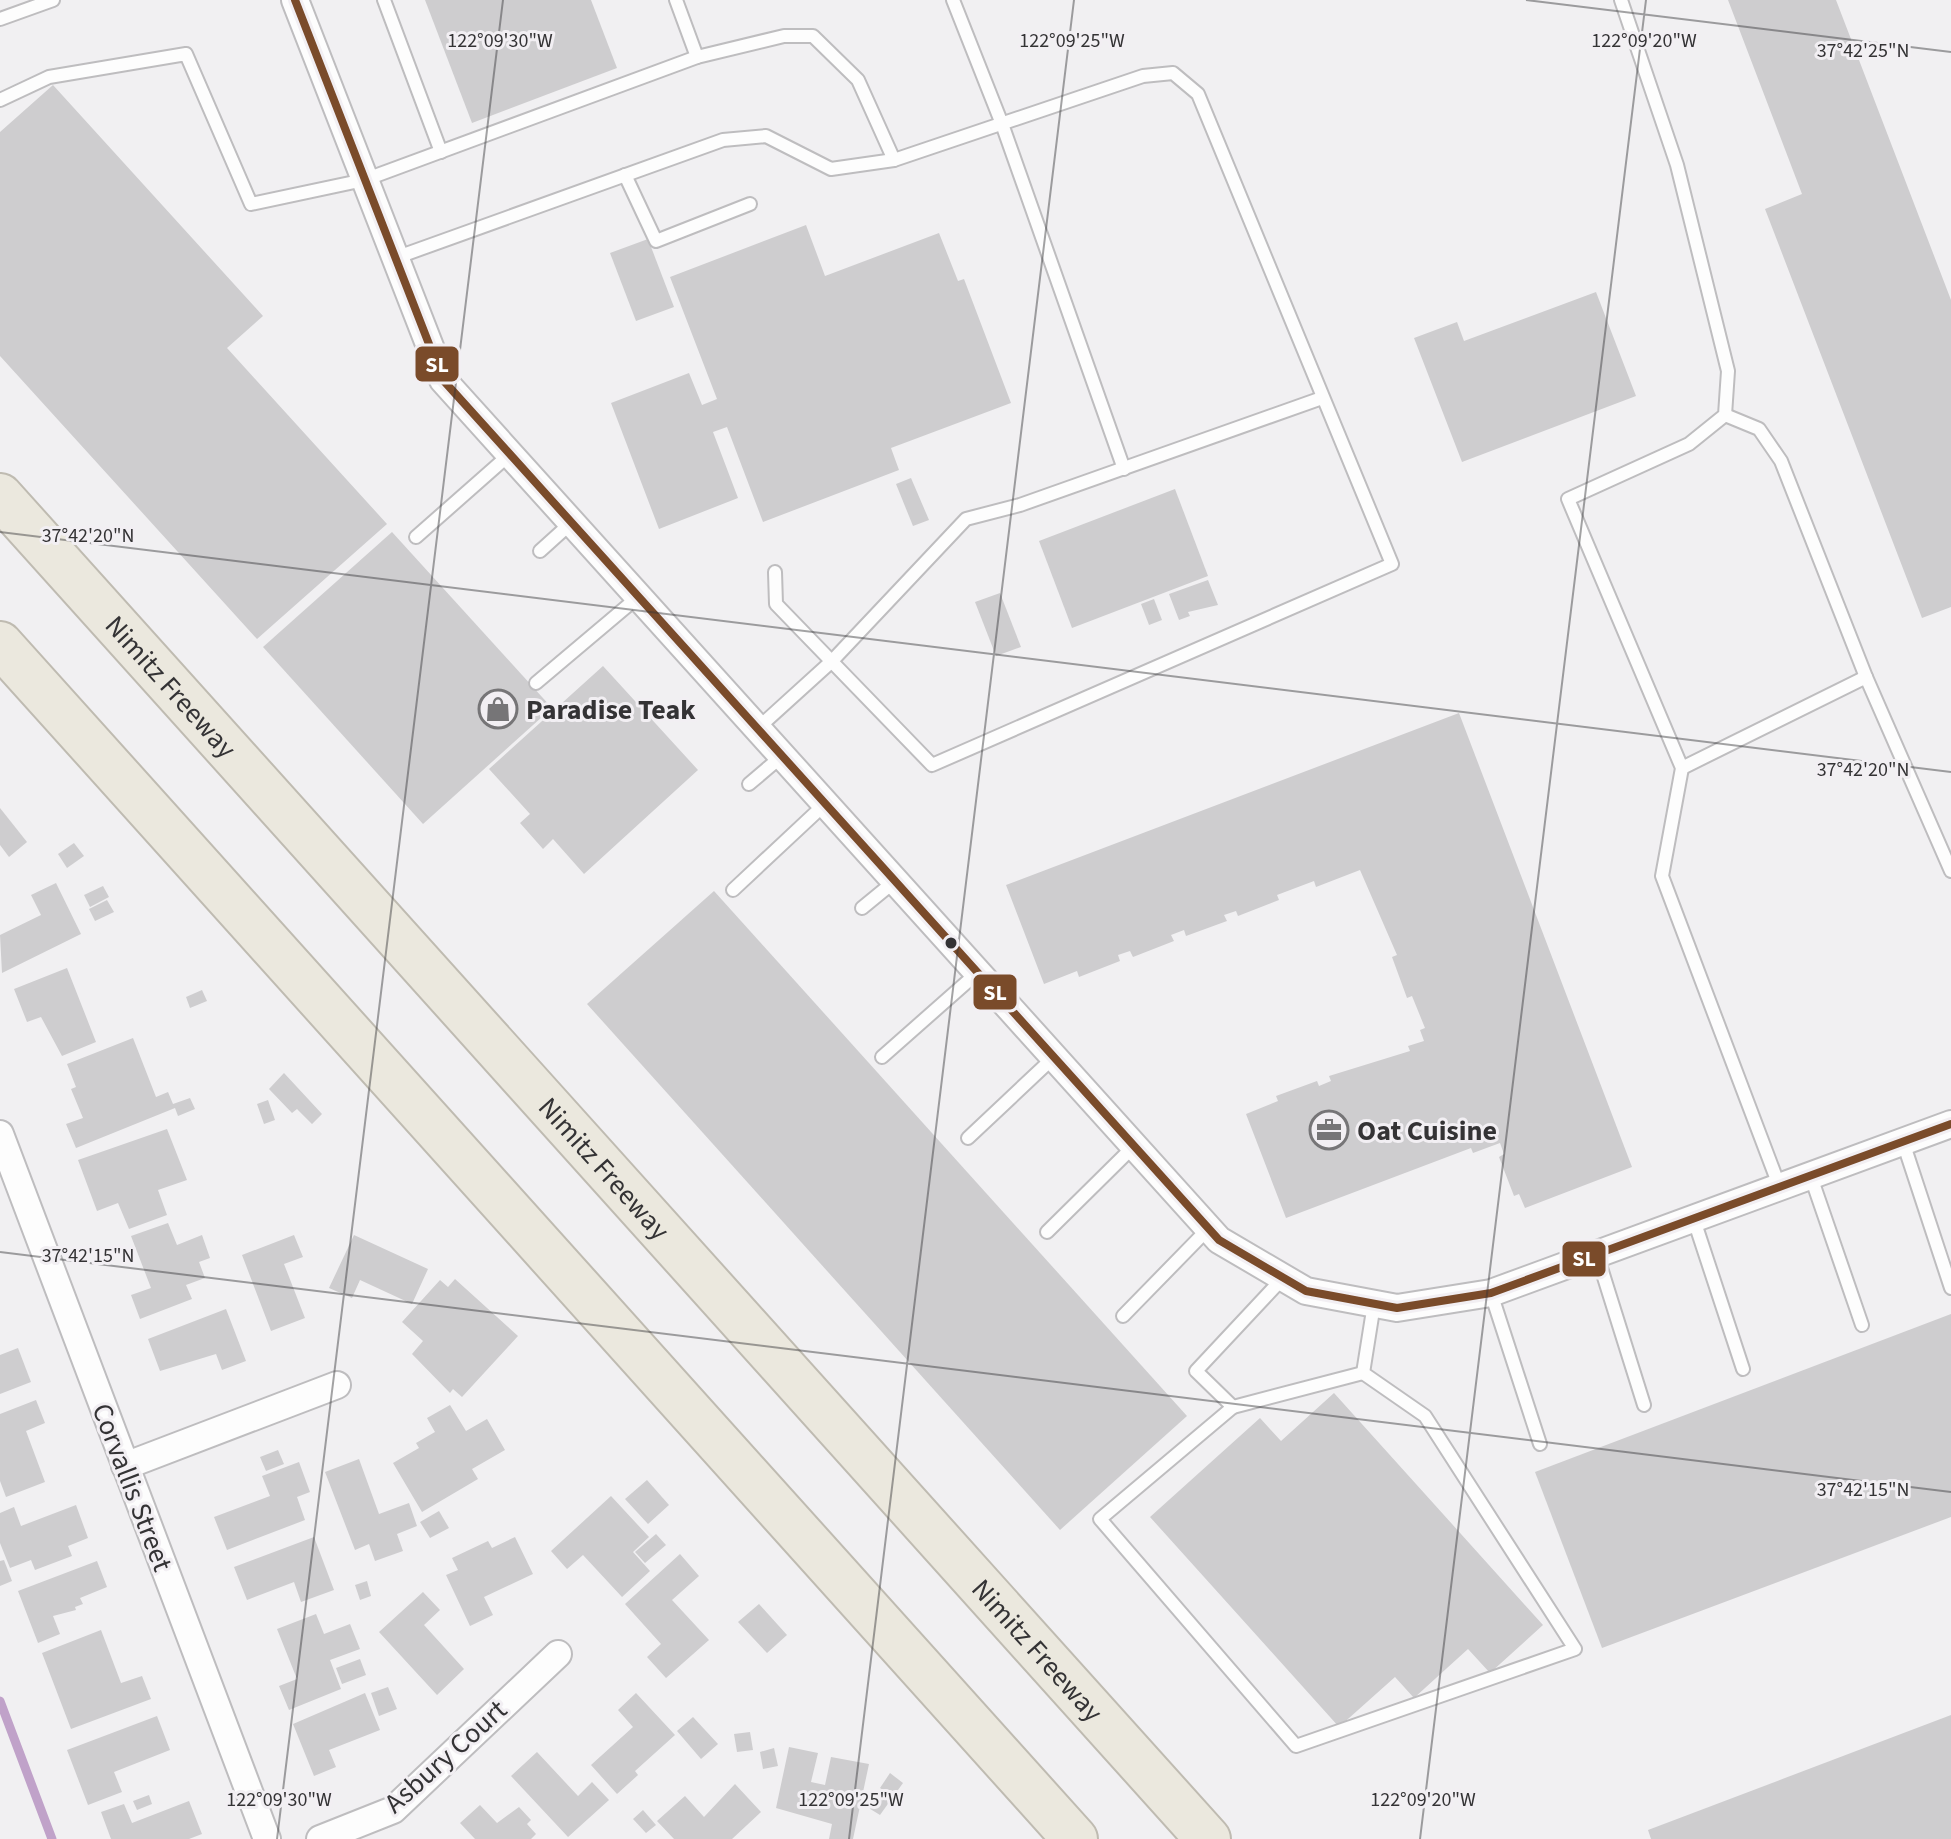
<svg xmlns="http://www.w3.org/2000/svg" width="1951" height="1839" viewBox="0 0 1951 1839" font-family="'Source Sans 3',sans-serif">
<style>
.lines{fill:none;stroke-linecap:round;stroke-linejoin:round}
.stream{stroke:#c0a2c9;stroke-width:9}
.building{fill:#cecdcf}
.service-casing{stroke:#bebdbf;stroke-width:16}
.minor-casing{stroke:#bebdbf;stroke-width:30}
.motorway-casing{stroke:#bfbbb1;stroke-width:48}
.service{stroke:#fdfdfd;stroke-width:12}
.minor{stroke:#fdfdfd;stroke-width:26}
.motorway{stroke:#ebe8de;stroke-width:44}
.bus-1-casing{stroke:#f2eff3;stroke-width:14}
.bus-1{stroke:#7a4b2a;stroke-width:8}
.ticks{fill:none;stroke:#343335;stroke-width:2;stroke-opacity:0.45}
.bus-dot{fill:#343335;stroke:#f2eff3;stroke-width:3}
.labels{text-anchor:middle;stroke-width:6;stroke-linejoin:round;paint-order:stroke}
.street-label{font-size:28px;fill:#343335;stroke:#f2eff3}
.poi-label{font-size:28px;font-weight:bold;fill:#343335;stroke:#f2eff3;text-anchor:start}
.ticks-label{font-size:20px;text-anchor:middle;fill:#343335;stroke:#f2eff3;stroke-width:6;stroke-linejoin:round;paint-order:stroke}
.line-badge{stroke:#f2eff3;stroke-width:3}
.badge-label{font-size:22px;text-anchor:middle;font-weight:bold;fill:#fff}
</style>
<rect width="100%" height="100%" fill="#f1f0f2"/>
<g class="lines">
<path class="stream" d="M0,1701L52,1839"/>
</g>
<g class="building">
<path d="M425,0H591L617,68L472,123Z"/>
<path d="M1728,0H1836L1951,300V607L1922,618L1765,209L1802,194Z"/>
<path d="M53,85L263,316L227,348L387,524L257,639L0,356V132Z"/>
<path d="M806,225L825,276L939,233L958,281L964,279L1011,403L891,448L899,470L763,522L727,427L713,432L738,498L659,529L611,403L689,373L702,405L717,399L670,277Z"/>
<path d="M648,239L674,307L636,321L610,253Z"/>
<path d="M1596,292L1636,396L1462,462L1414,338L1457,322L1464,341Z"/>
<path d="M911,478L929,520L913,526L896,484Z"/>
<path d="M1175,489L1208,576L1072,628L1039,541Z"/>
<path d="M392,532L552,708L423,824L263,647Z"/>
<path d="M1208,580L1218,605L1188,612L1190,616L1179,620L1169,594Z"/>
<path d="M1000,593L1021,647L996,656L975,602Z"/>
<path d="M1154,599L1162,620L1149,625L1141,604Z"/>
<path d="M603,666L698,770L584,874L553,839L543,849L520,823L530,814L489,769Z"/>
<path d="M1459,713L1632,1167L1525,1208L1519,1194L1514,1196L1499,1157L1504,1154L1500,1143L1473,1153L1471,1148L1286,1218L1246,1114L1278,1101L1276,1096L1317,1081L1319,1086L1331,1081L1329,1076L1410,1051L1408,1046L1424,1041L1420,1030L1425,1028L1412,996L1407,998L1392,957L1397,955L1360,870L1316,887L1314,881L1277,895L1279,900L1238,916L1236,911L1224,915L1227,921L1186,936L1184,930L1171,935L1174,941L1133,957L1130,951L1118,955L1120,961L1079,977L1077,971L1044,984L1006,885Z"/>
<path d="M0,808L27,842L9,857L0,845Z"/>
<path d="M74,843L84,856L67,868L58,854Z"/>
<path d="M56,883L81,934L2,973L0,935L41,915L31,895Z"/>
<path d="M103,886L109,897L90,907L84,895Z"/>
<path d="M714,891L1187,1416L1060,1530L587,1004Z"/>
<path d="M107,900L114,912L95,921L89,909Z"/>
<path d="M67,968L96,1042L62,1056L41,1017L27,1022L14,989Z"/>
<path d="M202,990L207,1001L190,1008L186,997Z"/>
<path d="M133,1038L156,1097L168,1092L173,1104L190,1098L195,1109L178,1116L175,1108L76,1148L66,1124L83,1118L71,1089L76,1087L67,1064Z"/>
<path d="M284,1073L322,1114L312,1124L297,1109L292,1113L269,1089Z"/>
<path d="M268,1100L275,1120L264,1124L257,1104Z"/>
<path d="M167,1129L187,1180L158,1190L167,1215L129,1229L118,1203L97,1211L78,1160Z"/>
<path d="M168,1223L177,1245L202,1235L210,1258L199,1262L205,1278L186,1285L192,1299L140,1319L131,1295L151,1288L131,1236Z"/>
<path d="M294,1235L303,1257L284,1264L305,1318L271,1331L242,1255Z"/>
<path d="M354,1235L428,1269L412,1304L360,1280L352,1298L329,1288Z"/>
<path d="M455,1279L518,1336L462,1397L453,1389L450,1393L412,1354L423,1341L402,1322L440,1280L448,1287Z"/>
<path d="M226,1309L246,1361L222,1370L216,1354L160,1371L148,1339Z"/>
<path d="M1951,1314V1517L1602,1648L1535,1472Z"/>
<path d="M18,1348L31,1382L0,1394V1355Z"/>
<path d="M1334,1393L1543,1625L1490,1673L1468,1649L1414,1698L1395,1677L1339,1727L1150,1517L1260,1418L1281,1441Z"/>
<path d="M36,1400L45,1423L26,1431L45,1482L6,1497L0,1481V1414Z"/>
<path d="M450,1405L466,1431L487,1419L505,1450L472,1469L478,1479L422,1512L393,1463L419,1448L416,1443L435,1432L427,1418Z"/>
<path d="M278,1450L284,1464L266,1471L260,1457Z"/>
<path d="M359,1459L379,1514L409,1503L417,1526L397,1534L403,1551L375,1561L369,1544L355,1550L325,1472Z"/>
<path d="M299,1462L310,1492L297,1497L305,1520L227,1550L214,1517L270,1496L262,1476Z"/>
<path d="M647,1480L669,1505L648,1524L625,1499Z"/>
<path d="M611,1496L649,1537L633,1552L650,1571L622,1597L583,1555L567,1569L551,1551Z"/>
<path d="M76,1505L88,1538L68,1546L72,1556L35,1570L31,1560L10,1568L0,1543V1513L14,1507L21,1526Z"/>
<path d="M439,1511L449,1528L430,1538L420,1522Z"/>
<path d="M656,1534L666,1545L645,1563L635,1552Z"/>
<path d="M314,1537L334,1590L301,1602L294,1582L247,1600L234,1567Z"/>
<path d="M515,1537L533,1574L484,1597L493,1615L470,1626L446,1575L458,1570L452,1558L488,1541L492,1548Z"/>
<path d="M680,1554L699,1576L672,1600L709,1640L666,1678L647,1657L661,1644L625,1604Z"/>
<path d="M4,1560L12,1581L0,1586V1561Z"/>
<path d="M97,1561L107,1587L80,1598L83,1604L75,1607L76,1610L53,1616L60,1634L38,1643L18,1591Z"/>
<path d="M367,1581L371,1596L360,1600L355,1585Z"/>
<path d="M423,1592L440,1610L424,1625L464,1669L437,1695L379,1632Z"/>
<path d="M759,1604L787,1635L767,1653L738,1622Z"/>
<path d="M316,1614L324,1634L350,1624L360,1649L330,1660L341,1689L289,1710L279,1686L297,1679L277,1629Z"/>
<path d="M101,1630L121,1683L142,1676L151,1699L71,1729L42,1653Z"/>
<path d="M360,1659L366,1675L342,1684L336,1668Z"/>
<path d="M388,1687L397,1709L379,1716L371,1693Z"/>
<path d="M365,1693L380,1730L329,1750L336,1767L314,1776L293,1724Z"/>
<path d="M636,1693L675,1735L635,1771L638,1775L617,1794L591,1765L633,1727L618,1710Z"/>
<path d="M1951,1715V1839H1651L1648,1830Z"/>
<path d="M157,1716L170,1750L114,1772L122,1792L88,1805L67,1750Z"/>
<path d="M693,1717L718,1744L701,1759L677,1731Z"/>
<path d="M750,1732L753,1750L737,1752L734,1734Z"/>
<path d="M789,1747L818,1753L811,1782L825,1785L831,1757L869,1764L853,1839H829L832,1824L776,1808Z"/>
<path d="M774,1748L778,1766L763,1769L760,1752Z"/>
<path d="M537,1752L578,1796L592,1782L609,1800L568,1837L511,1776Z"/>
<path d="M890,1773L903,1783L893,1797L880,1788Z"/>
<path d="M735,1784L761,1812L732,1839H674L657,1821L685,1796L704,1817Z"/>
<path d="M877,1792L890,1801L880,1815L867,1807Z"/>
<path d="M149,1795L152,1804L137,1810L133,1801Z"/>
<path d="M189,1801L202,1834L189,1839H111L101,1812L124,1804L132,1823Z"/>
<path d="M480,1805L497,1823L519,1807L531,1820L527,1824L536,1834L531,1839H475L460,1823Z"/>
<path d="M643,1810L656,1825L646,1833L633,1819Z"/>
</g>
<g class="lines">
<defs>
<g id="service">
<path d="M384,0L441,152"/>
<path d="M676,0L697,57"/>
<path d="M953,0L1002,124L1124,469"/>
<path d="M1621,0L1677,165L1728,371L1725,415L1689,444L1568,499L1682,768L1662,876L1780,1188"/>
<path d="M0,19L53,0"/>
<path d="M0,100L49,77L186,54L251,204L364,180L697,57L784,36H813L858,80L894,160"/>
<path d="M625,175L656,241L750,204"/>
<path d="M395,258L723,140L766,136L831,169L894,160L1143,76L1173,73L1198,94L1392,564L932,765L776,604L775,572"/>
<path d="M1725,415L1759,429L1781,461L1866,677"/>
<path d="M416,537L509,455"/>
<path d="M540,551L571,523"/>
<path d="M536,683L638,597"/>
<path d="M757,729L832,661L966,519L1020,505L1322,398"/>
<path d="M1682,768L1866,677L1951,871"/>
<path d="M749,784L782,756"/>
<path d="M733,890L825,804"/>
<path d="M862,908L895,881"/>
<path d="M882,1057L976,974"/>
<path d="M968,1138L1053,1058"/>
<path d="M1903,1142L1951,1288"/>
<path d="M1811,1177L1862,1325"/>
<path d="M1694,1220L1743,1369"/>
<path d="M1047,1232L1134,1146"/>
<path d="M1597,1255L1644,1405"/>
<path d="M1283,1278L1196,1371L1233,1407L1100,1519L1296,1746L1575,1649L1425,1416L1363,1373L1374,1304"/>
<path d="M1491,1293L1540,1444"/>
<path d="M1123,1316L1207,1230"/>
<path d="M1233,1407L1363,1373"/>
</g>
<g id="minor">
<path d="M295,0L443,380L1219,1240L1306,1291L1397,1308L1491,1293L1951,1124"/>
<path d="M0,1134L267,1839"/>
<path d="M125,1466L337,1385"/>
<path d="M320,1839L393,1810L558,1654"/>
</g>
<g id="motorway">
<path id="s1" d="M0,496L1208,1839"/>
<path d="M0,644L1075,1839"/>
</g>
</defs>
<use href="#service" class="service-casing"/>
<use href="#minor" class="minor-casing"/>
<use href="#motorway" class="motorway-casing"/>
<use href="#service" class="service"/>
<use href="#minor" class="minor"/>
<use href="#motorway" class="motorway"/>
<defs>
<path id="bus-1" d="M295,0L443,380L1219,1240L1306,1291L1397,1308L1491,1293L1951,1124"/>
</defs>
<use href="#bus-1" class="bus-1-casing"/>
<use href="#bus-1" class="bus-1"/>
</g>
<path class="ticks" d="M1526,0L1951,52M0,532L1951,772M0,1252L1951,1492M277,1839L503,0M849,1839L1074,0M1420,1839L1646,0"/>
<defs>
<symbol id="shop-ring" viewBox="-11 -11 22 22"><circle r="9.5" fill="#f2eff3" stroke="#767577" stroke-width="1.5"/><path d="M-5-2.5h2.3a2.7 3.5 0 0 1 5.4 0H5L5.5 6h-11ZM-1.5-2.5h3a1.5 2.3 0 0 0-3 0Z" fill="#767577"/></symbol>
<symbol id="office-ring" viewBox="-11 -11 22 22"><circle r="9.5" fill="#f2eff3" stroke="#767577" stroke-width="1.5"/><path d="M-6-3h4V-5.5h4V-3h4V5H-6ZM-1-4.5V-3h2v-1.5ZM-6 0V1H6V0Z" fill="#767577"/></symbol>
</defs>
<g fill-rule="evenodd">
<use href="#shop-ring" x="476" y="687" width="44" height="44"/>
<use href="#office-ring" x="1307" y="1108" width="44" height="44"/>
</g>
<circle class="bus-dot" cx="951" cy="943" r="7"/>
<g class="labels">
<g class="street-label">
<text dy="10" stroke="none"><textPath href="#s1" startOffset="256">Nimitz Freeway</textPath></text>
<text dy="10" stroke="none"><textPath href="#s1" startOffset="904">Nimitz Freeway</textPath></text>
<text transform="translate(133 1487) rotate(69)" y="10">Corvallis Street</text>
<text dy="10" stroke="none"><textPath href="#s1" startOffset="1552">Nimitz Freeway</textPath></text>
<text transform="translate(445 1756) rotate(-42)" y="10">Asbury Court</text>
</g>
<g class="poi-label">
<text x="526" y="719">Paradise Teak</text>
<text x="1357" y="1140">Oat Cuisine</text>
</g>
</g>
<g class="ticks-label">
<text x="500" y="47">122°09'30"W</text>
<text x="1072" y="47">122°09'25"W</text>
<text x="1644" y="47">122°09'20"W</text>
<text x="1863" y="57">37°42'25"N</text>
<text x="88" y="542">37°42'20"N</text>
<text x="1863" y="776">37°42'20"N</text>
<text x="88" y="1262">37°42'15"N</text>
<text x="1863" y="1496">37°42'15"N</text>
<text x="279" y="1806">122°09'30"W</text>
<text x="851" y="1806">122°09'25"W</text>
<text x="1423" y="1806">122°09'20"W</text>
</g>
<g class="line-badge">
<rect x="414" y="345" width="46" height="38" rx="8" fill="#7a4b2a"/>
<rect x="972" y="973" width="46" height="38" rx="8" fill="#7a4b2a"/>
<rect x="1561" y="1240" width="46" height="38" rx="8" fill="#7a4b2a"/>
</g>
<g class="badge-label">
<text x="437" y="372">SL</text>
<text x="995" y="1000">SL</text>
<text x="1584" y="1266">SL</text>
</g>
</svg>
